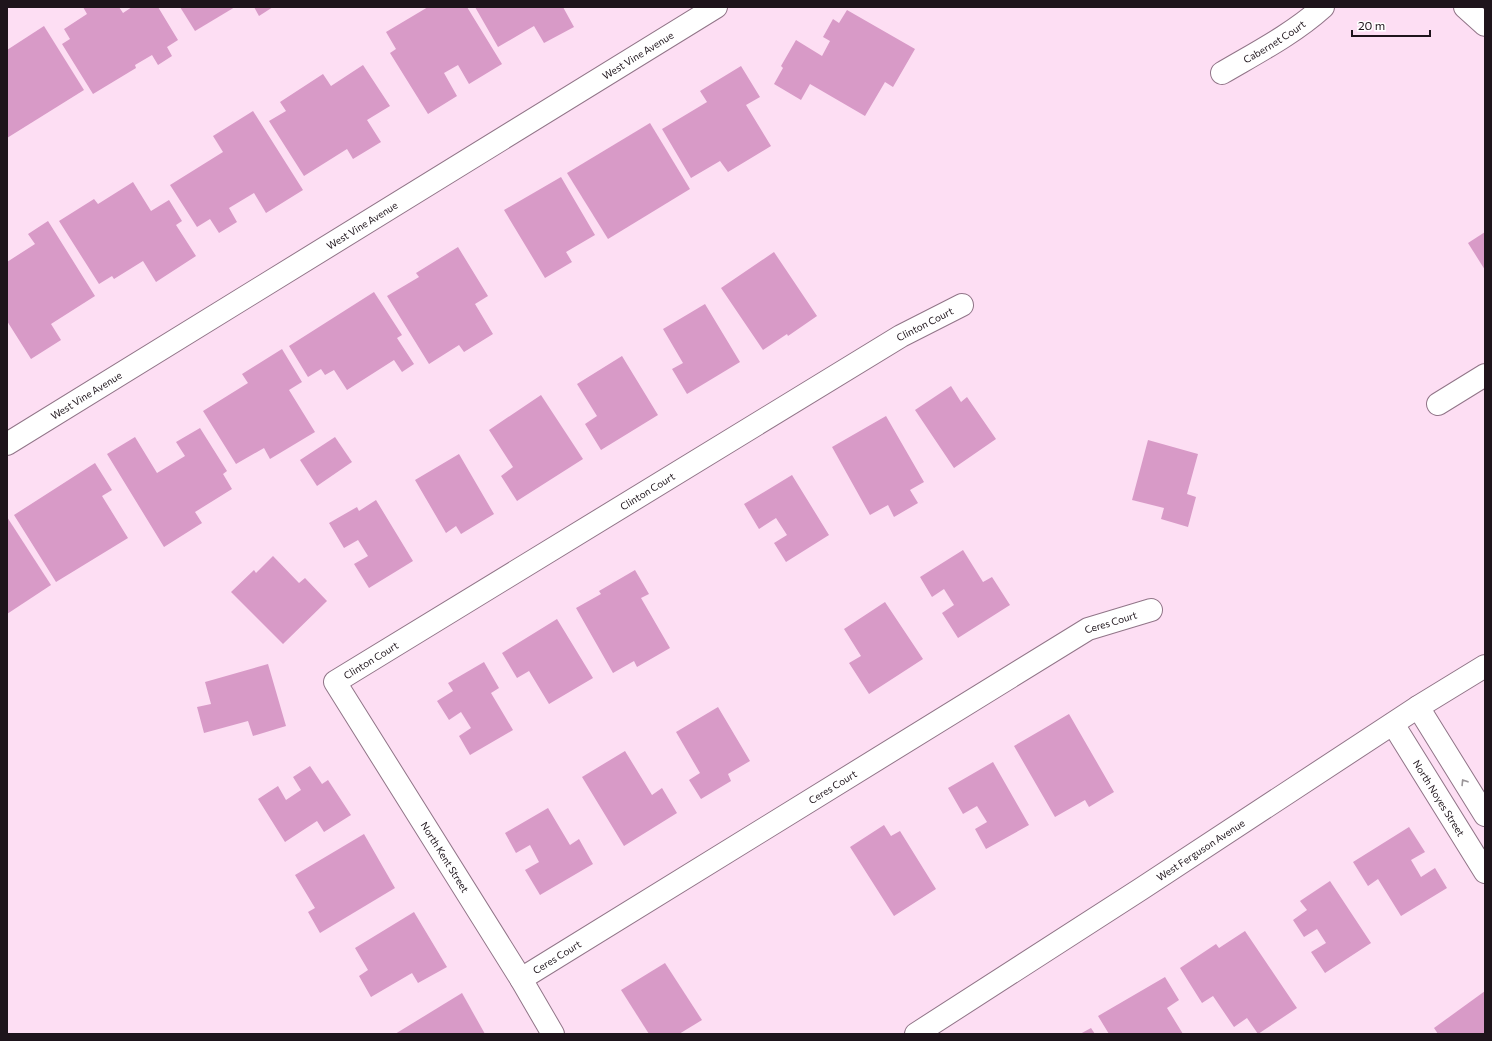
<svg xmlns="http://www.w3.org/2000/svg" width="1492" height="1041" viewBox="0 0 1492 1041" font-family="Commissioner,sans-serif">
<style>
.building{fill:#d89ac7}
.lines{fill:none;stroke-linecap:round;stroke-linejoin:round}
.minor-casing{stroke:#917588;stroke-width:24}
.tertiary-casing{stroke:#917588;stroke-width:24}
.minor{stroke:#fff;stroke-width:22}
.tertiary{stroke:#fff;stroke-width:22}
.oneway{stroke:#9a9598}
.labels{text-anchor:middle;stroke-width:3;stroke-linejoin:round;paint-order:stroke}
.street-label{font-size:10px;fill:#1e141b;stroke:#fff}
</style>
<rect width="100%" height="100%" fill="#fddef3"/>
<g class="building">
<path d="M83,7H119L123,13L132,7H158L178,40L167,47L172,56L158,65L152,55L135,65L136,68L93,94L62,44L70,39L64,29L87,14Z"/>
<path d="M180,7H235L195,31Z"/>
<path d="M254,7H273L259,16Z"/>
<path d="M428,7H467L502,64L469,84L458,65L444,73L457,96L428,114L390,53L396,49L386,32Z"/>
<path d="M475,7H563L574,27L544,43L534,26L498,47Z"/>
<path d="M847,10L915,49L893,87L885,82L865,116L810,84L801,100L774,84L783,68L781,66L796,40L822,56L830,41L823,37L833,19L839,23Z"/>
<path d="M44,26L84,90L7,138V50Z"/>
<path d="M363,65L390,106L367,120L381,142L353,159L347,149L304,176L269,121L286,111L280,102L323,74L331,86Z"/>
<path d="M741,66L760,97L746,105L771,146L728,172L720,161L691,178L662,129L707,102L700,91Z"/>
<path d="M253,111L303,190L266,213L254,193L229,208L237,222L219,233L210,219L197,227L170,185L223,152L213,136Z"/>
<path d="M650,123L690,189L608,239L567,173Z"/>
<path d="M561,177L595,235L566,252L572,262L545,278L504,210Z"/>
<path d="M133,182L151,211L169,200L182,221L176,225L196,256L156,282L143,261L114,279L112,276L99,284L59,221L94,199L98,204Z"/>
<path d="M48,221L95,296L51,324L61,340L31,359L7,321V262L35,244L28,234Z"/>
<path d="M1485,232V270L1468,243Z"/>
<path d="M458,247L488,296L475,304L493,334L464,352L459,345L429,364L387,296L419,277L416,273Z"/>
<path d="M774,252L817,316L788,336L787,334L763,350L721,288Z"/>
<path d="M374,292L402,335L397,338L414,364L402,372L394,360L347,390L334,370L325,375L321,369L308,377L289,346Z"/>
<path d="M705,304L740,362L687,394L672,369L683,363L663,329Z"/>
<path d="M282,349L302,382L289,390L315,432L270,459L264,448L236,464L203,411L248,383L242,374Z"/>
<path d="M622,356L658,415L601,450L585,424L597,416L577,384Z"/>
<path d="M951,386L961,402L967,397L996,439L954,468L915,410Z"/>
<path d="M541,395L583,459L517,501L501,476L513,467L489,430Z"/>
<path d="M886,416L924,482L910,490L918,503L894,517L888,505L870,515L832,447Z"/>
<path d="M200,428L227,471L223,474L232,489L195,512L202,523L164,547L107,454L135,437L157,473L185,456L176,442Z"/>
<path d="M335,437L352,462L317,486L300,460Z"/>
<path d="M1148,440L1198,454L1187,494L1196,497L1188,527L1161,519L1164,508L1132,500Z"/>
<path d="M459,454L494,514L461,534L456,526L446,533L415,480Z"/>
<path d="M95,463L112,490L102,496L128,538L56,582L14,515Z"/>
<path d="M792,475L829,535L786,562L774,543L787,535L776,518L759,529L744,504Z"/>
<path d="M376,500L413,561L369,588L354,564L368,556L358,540L344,548L329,523L357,507L359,511Z"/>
<path d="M7,517L51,585L7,614Z"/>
<path d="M963,550L983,582L992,577L1010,605L958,638L942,613L954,605L944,589L932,597L920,577Z"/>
<path d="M273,556L299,583L305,578L327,601L283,644L231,592L254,570L256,573Z"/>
<path d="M635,570L649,594L641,598L670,648L637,667L634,661L613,673L576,608L601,594L599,591Z"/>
<path d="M885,602L923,659L869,694L849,663L861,656L844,629Z"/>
<path d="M557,619L593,678L549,704L529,671L517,678L502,653Z"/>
<path d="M484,662L499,688L491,693L513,730L470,755L459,736L471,728L461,712L449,720L437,701L453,691L448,683Z"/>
<path d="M268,664L286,726L253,736L248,721L204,733L197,707L211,704L205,682Z"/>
<path d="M718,707L750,761L728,774L731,781L701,799L689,780L700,773L676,732Z"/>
<path d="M1069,714L1114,792L1089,807L1085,800L1055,817L1014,746Z"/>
<path d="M625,751L652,795L662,788L677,813L624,846L582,777Z"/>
<path d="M993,762L1029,825L986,849L975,829L987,822L977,806L963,814L948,788Z"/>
<path d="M310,766L322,784L328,780L351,815L324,832L317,821L285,842L258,799L278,786L286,800L301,790L293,777Z"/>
<path d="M548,808L570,845L579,839L593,864L540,895L525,870L539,862L530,845L516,853L505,833Z"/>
<path d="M884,825L891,836L900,831L936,889L894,916L850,847Z"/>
<path d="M1409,827L1425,852L1411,860L1421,877L1435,868L1447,888L1401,916L1378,879L1368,886L1353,862Z"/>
<path d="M364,834L395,888L320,933L308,912L315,908L295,875Z"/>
<path d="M1330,881L1371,943L1325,973L1311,952L1326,943L1317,929L1304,937L1293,920L1307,910L1300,901Z"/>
<path d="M414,912L447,967L418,983L412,973L371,997L359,976L368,970L355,948Z"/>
<path d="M1245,931L1297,1008L1258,1034L1247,1018L1234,1027L1213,996L1202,1003L1180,968L1216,944L1219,948Z"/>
<path d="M665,963L702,1020L679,1034H649L621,990Z"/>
<path d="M1165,977L1179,1000L1167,1008L1183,1034H1109L1098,1016Z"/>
<path d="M1485,991V1034H1438L1434,1028Z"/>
<path d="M462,993L485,1034H395Z"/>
<path d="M1091,1028L1095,1034H1080Z"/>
</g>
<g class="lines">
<defs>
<g id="minor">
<path d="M1465,7L1485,25"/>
<path id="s1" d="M1222,73C1256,53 1293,34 1323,7"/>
<path d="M1438,404L1485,375"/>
<path id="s2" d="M7,444L716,7"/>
<path d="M1418,707L1485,815"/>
<path id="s3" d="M1393,724L1485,872"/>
<path id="s4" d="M521,979L1088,629L1151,610"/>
<path id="s5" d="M553,1034L521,979L335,682L901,336L962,305"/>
</g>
<g id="tertiary">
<path id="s6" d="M916,1034L1141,889L1418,707L1485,666"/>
</g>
</defs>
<use href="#minor" class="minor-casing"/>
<use href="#tertiary" class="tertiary-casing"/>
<use href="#minor" class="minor"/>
<use href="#tertiary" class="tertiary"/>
</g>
<defs><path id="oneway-chevron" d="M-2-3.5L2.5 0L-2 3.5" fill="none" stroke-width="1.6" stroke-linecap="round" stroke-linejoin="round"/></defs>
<use class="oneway" href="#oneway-chevron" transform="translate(1464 782) rotate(-122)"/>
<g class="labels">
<g class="street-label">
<text dy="4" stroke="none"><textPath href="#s1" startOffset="61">Cabernet Court</textPath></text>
<text dy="4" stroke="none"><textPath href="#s2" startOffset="741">West Vine Avenue</textPath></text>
<text dy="4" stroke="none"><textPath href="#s2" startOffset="417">West Vine Avenue</textPath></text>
<text dy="4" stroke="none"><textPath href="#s5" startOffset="1104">Clinton Court</textPath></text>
<text dy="4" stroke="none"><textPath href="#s2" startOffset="93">West Vine Avenue</textPath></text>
<text dy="4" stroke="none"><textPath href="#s5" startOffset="780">Clinton Court</textPath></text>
<text dy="4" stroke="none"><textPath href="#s4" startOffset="690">Ceres Court</textPath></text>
<text dy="4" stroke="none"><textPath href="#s5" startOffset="456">Clinton Court</textPath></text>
<text dy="4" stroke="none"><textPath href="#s4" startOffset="366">Ceres Court</textPath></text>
<text dy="4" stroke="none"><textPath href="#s3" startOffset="87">North Noyes Street</textPath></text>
<text dy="4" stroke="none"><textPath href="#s6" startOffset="339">West Ferguson Avenue</textPath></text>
<text transform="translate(445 857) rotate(58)" y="4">North Kent Street</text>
<text dy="4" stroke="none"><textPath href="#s4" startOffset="42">Ceres Court</textPath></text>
</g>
</g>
<rect width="1492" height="1041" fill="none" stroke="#1e141b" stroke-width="16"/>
<path d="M1352 30v6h78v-6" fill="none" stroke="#1e141b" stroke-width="2"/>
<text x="1358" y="30" font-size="12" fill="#1e141b" stroke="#ffffff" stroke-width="3" paint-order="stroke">20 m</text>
</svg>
